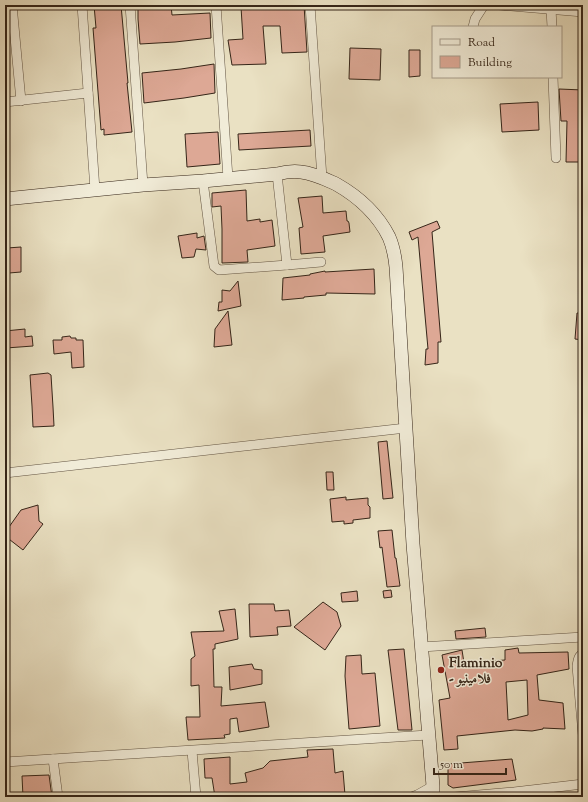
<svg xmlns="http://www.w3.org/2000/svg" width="588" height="802" viewBox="0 0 588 802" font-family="'Sorts Mill Goudy',Amiri,serif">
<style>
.building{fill:#dda895;stroke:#352518;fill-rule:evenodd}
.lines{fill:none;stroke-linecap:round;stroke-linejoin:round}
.street-casing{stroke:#625443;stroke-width:10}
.secondary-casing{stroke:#352518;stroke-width:14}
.street{stroke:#f1ecd8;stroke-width:9}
.secondary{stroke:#f1ecd8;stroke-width:13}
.poi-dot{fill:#8f2418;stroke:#f1ecd8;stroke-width:1.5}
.labels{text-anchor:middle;stroke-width:3;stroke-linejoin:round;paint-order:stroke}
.poi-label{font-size:14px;font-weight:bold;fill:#352518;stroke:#f1ecd8;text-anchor:start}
</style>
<rect width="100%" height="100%" fill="#eae1c3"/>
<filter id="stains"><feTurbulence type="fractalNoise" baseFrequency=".005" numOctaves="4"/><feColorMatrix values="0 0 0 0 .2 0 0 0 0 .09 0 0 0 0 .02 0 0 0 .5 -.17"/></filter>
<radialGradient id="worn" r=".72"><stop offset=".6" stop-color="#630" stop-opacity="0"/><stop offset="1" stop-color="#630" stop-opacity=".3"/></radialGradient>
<g class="building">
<path d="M94,5H121L128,83H127L132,132L104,135V129L101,130L93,28H96Z"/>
<path d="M138,5H171L172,15L210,13L211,38L175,42L140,44L138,19Z"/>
<path d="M272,5H304L307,52L282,53L280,26H263L266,64L232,65L228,40L243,39L241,7Z"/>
<path d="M350,48L381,49L380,80L349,79Z"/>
<path d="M409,50H420V76L409,77Z"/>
<path d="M214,64L215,93L184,98L144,103L142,73L181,69Z"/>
<path d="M559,89L583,90V162H566L567,121H561Z"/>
<path d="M538,102L539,130L502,132L500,104Z"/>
<path d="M310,130L311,146L239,150L238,134Z"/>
<path d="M218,132L220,164L187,167L185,134Z"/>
<path d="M246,190L247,221L260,219V222L272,220L275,246L247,250L248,262L222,263V229L221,206L212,207V193Z"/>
<path d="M322,196L323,213L346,211L347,221H348L349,223L350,232L323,236L325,252L301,254L299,228L303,227L298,198Z"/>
<path d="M437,221L440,228L432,232L441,342H438V363L425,365L426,349H428L418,237L412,240L409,232Z"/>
<path d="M197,233V238L204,236L206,250L196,249L194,257L182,258L178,236Z"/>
<path d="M21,247V272L9,273L7,248Z"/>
<path d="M374,269L375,294L326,293V295L304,297V298L282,300L283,278L310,275V274L325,271V272Z"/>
<path d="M238,281L241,306L218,311L219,302H222V290L230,291Z"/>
<path d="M228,311L232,345L214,347L215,329Z"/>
<path d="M577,313H583V340L575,339Z"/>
<path d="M25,329V337L32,336L33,346L6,348L5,331Z"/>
<path d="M70,336L71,338H76V340H83L84,367L72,368L71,352L54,354L53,340H62V337Z"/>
<path d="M48,373L51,375L53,407L54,426L33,427L32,406L30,375Z"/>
<path d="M387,441L393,498L383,499L378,442Z"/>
<path d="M326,472H333L334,490H327Z"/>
<path d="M346,497V500L368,498V505L370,507V518L353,520V523L344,524V521L332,522L330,499Z"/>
<path d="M38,505L39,521L43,524L23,550L5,536V525L9,527L21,510Z"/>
<path d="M392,530L395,558H396L400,586L387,587L382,547L380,548L378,531Z"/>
<path d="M391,590L392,597L384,598L383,591Z"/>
<path d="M357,591L358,601L342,602L341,593Z"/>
<path d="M323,602L337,612L341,626L325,650L294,627Z"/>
<path d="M249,604H274L275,611L289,610L291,626L277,627L278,635L250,637Z"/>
<path d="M235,609L238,639L215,644V649H213L214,687H222L221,706L265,702L269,727L239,732L237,718L230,719V734L224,735L225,738L188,740L186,717H200L199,685L191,686V659L195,656L191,632L224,631L219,611Z"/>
<path d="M485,628L486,637L456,639L455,631Z"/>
<path d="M518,648L519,653L568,652L569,669L537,675L539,700L563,703L565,729L543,728V729L532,731L515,730L457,736L458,749L444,750L439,700L450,698L442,655L462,650L464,663L505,660V650ZM527,680L528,715L508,720L506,682Z"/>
<path d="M404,649L412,730H398L388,650Z"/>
<path d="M361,655L362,674L375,673L380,726L349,729L345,676L346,656Z"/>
<path d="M252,664L254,669L262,670V684L230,690L229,667Z"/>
<path d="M333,749L335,773L343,771L345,795L334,797H215L212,778H205L204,759L230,757V784L247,782L245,773L263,768L270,761L308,757L307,750Z"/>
<path d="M512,759L516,780L453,788L448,785V764Z"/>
<path d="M49,775L52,797H23L22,776Z"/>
</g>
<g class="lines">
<defs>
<g id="street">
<path d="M12,5L21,101"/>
<path d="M82,5L95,190"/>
<path d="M130,5L143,185"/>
<path d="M216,5L228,178"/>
<path d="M310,5L322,178"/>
<path d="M499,5L583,12"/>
<path d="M551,9L552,27"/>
<path d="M473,27L475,19L484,5"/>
<path d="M553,77L556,158"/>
<path d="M5,102L88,93"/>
<path d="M203,181L214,266L219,270L287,265L277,174"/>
<path d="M287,265L321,262"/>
<path d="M5,473L406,428"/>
<path d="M421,647L583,637"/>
<path d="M583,654C578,656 578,661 577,666L583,735"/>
<path d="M192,751L196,797"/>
<path d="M53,759L58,797"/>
<path d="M5,762L428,735"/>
<path d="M412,797L417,795L433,786"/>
<path d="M455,797L514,792L583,784"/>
</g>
<path id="secondary" d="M5,199L143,185L203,181L277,174C285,172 293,171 301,172C313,173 325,179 336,184C359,197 377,213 389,237C393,246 395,257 396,267L413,544L433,786V797"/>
</defs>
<use href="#street" class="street-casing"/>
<use href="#secondary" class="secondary-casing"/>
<use href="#street" class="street"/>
<use href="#secondary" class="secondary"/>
</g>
<circle class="poi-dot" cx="441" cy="670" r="4"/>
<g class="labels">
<g class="poi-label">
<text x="449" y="667">Flaminio<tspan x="449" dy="16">- فلامينيو</tspan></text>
</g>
</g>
<rect width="588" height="802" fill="none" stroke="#eae1c3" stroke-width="20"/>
<rect x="6" y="6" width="576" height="790" fill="none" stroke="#352518" stroke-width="2"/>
<rect x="10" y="10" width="568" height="782" fill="none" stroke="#352518"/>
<rect x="432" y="26" width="130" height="52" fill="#f1ecd8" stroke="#a69c8b"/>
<rect x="440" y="39" width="20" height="6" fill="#f1ecd8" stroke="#a69c8b"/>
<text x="468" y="46" font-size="12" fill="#352518">Road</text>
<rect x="440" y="56" width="20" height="12" fill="#dda895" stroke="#a69c8b"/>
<text x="468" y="66" font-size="12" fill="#352518">Building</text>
<path d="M434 768v6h72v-6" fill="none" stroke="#352518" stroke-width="2"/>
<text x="440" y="768" font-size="12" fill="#352518" stroke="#f1ecd8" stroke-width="3" paint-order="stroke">50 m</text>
<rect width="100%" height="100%" filter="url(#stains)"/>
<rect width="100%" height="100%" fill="url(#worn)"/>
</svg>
